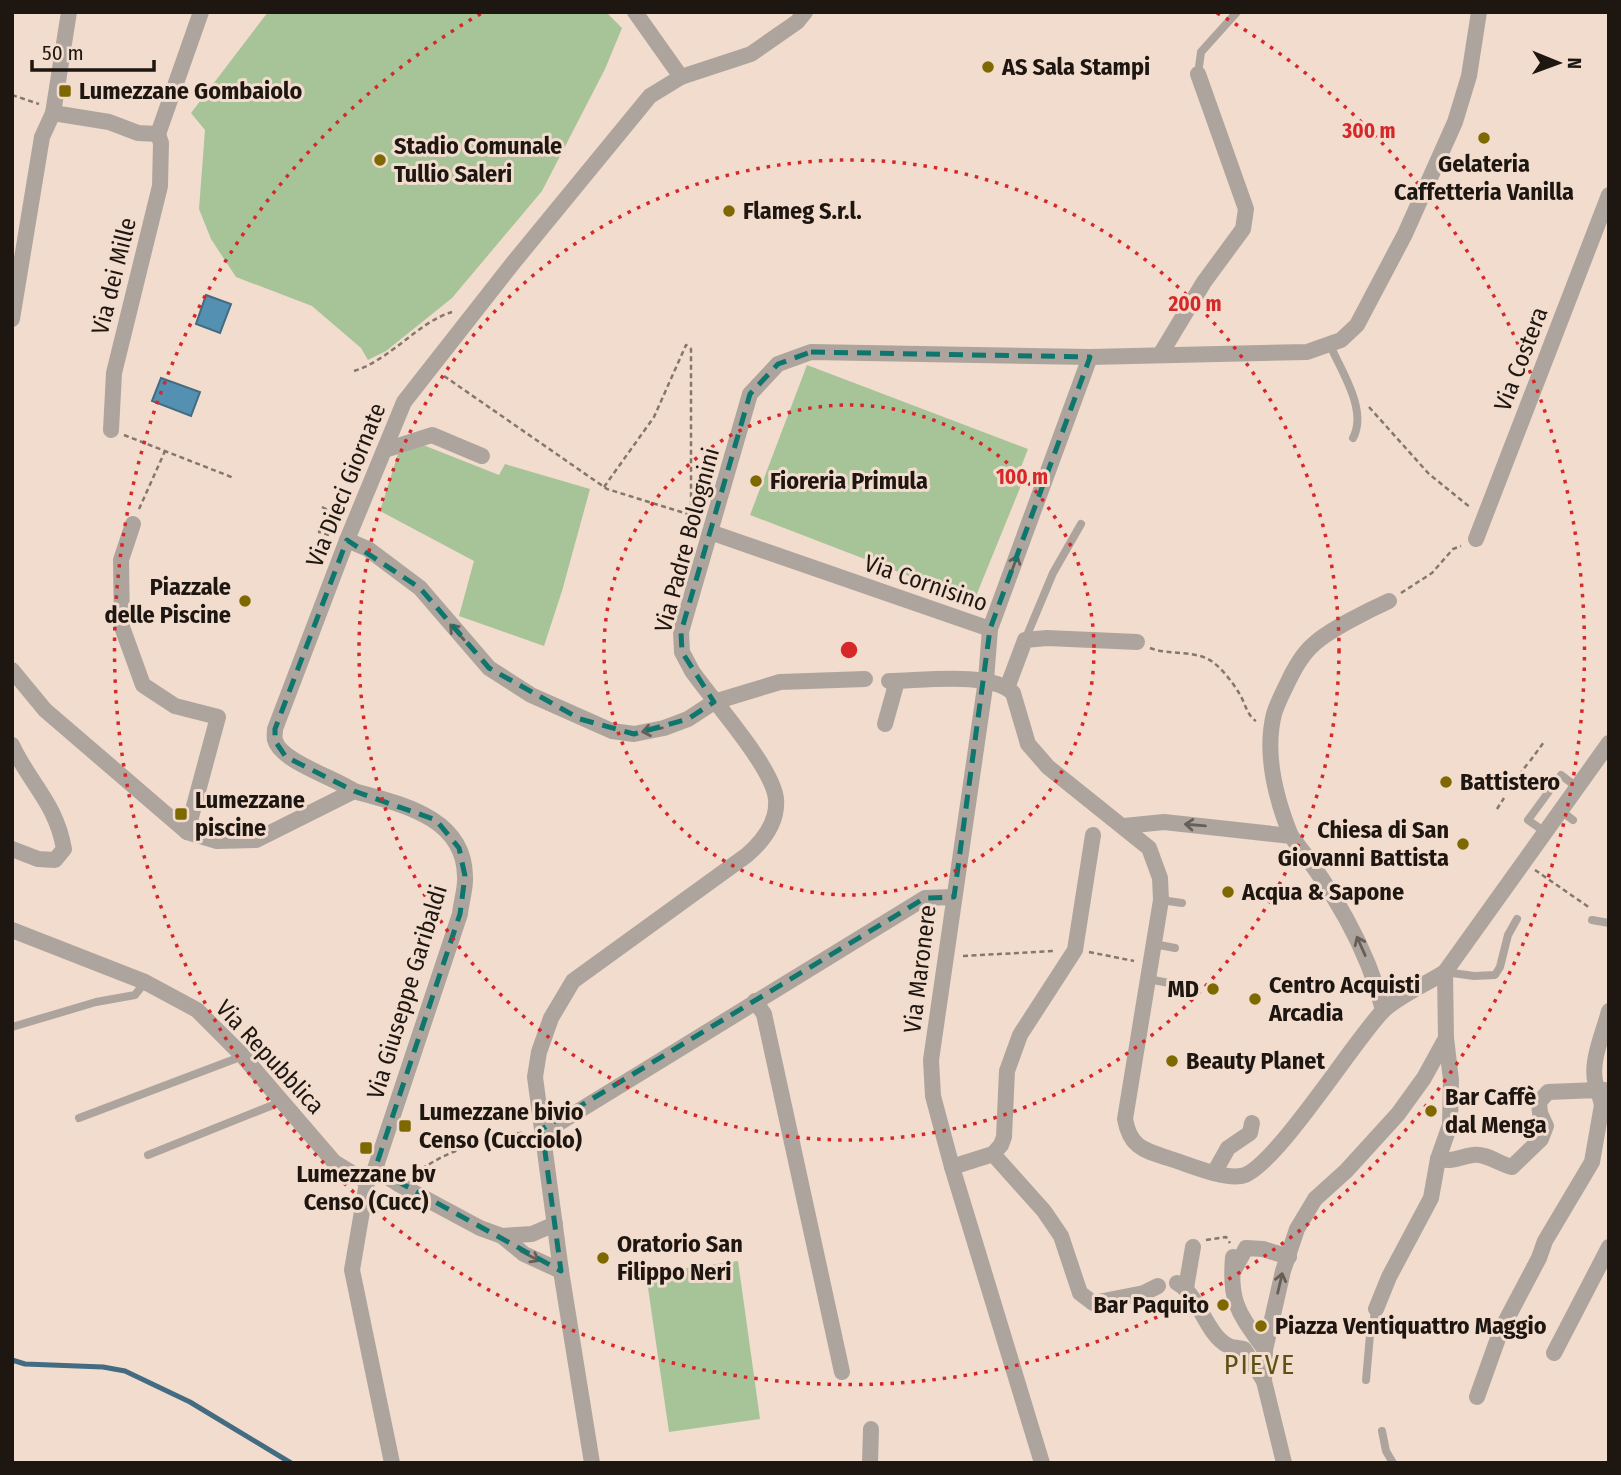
<svg xmlns="http://www.w3.org/2000/svg" width="1621" height="1475" viewBox="0 0 1621 1475" font-family="'Fira Sans Condensed',sans-serif">
<style>
.green{fill:#a7c398}
.water{fill:#5390b1;stroke:#436b81;stroke-width:2}
.lines{fill:none;stroke-linecap:round;stroke-linejoin:round}
.stream{stroke:#436b81;stroke-width:5}
.path{stroke:#86776d;stroke-width:2.5;stroke-dasharray:5 3.5;stroke-linecap:butt}
.lane{stroke:#ada59d;stroke-width:8}
.street{stroke:#ada59d;stroke-width:16}
.oneway{stroke:#665e57}
.marked{fill:none;stroke:#0f766e;stroke-width:5;stroke-dasharray:14 9;stroke-linejoin:round}
.ring{fill:none;stroke:#d62828;stroke-width:3.5;stroke-dasharray:3.5 7}
.poi-dot{fill:#7e6901;stroke:#f2dccd;stroke-width:2.5}
.labels{text-anchor:middle;stroke-width:6;stroke-linejoin:round;paint-order:stroke}
.poi-label{font-size:24px;font-weight:bold;fill:#1e1611;stroke:#f2dccd;text-anchor:start}
.street-label{font-size:24px;fill:#1e1611;stroke:#f2dccd}
.quarter-label{font-size:28px;letter-spacing:2px;fill:#5f5013;stroke:#f2dccd}
.centre{fill:#d62828;stroke:#f2dccd;stroke-width:3.5}
.ring-label{font-size:21px;text-anchor:middle;font-weight:bold;fill:#d62828;stroke:#f2dccd;stroke-width:6;stroke-linejoin:round;paint-order:stroke}
</style>
<rect width="100%" height="100%" fill="#f2dccd"/>
<g class="green">
<path d="M268,12H606L622,28L605,69L542,191L452,298L386,351L368,360L361,348L312,306L236,277L211,239L199,209L205,130L191,113Z"/>
<path d="M807,365L1028,449L1016,480L1022,483L974,601L750,515Z"/>
<path d="M423,445L499,475L505,464L590,489L562,591L544,646L459,616L474,561L380,511L398,454Z"/>
<path d="M738,1261L760,1419L669,1432L646,1274Z"/>
</g>
<g class="water">
<path d="M206,295L231,304L220,333L196,324Z"/>
<path d="M161,378L200,392L191,416L152,401Z"/>
</g>
<g class="lines">
<path class="stream" d="M12,1360L25,1364L103,1367L125,1371L190,1402L291,1463"/>
<g class="path">
<path d="M12,95L39,104"/>
<path d="M354,371C392,359 418,322 452,312"/>
<path d="M444,376L607,489L691,515"/>
<path d="M1369,407L1429,474L1471,508"/>
<path d="M124,435L234,478"/>
<path d="M604,487L654,417L686,345L691,349V515L696,519"/>
<path d="M322,507L326,509L319,532L332,536"/>
<path d="M139,509L165,451"/>
<path d="M1401,593L1432,573L1453,549L1461,546"/>
<path d="M1150,648C1170,656 1197,649 1214,663C1223,670 1233,683 1239,693C1245,702 1247,716 1256,721"/>
<path d="M1530,761L1544,742"/>
<path d="M1519,775L1529,762"/>
<path d="M1497,809L1504,798"/>
<path d="M1535,870L1590,908"/>
<path d="M1089,952L1134,961"/>
<path d="M963,956L1054,951"/>
<path d="M415,1174C447,1149 486,1140 525,1132"/>
<path d="M1206,1240L1226,1237L1230,1243"/>
</g>
<g class="lane">
<path d="M1198,74L1201,52L1237,12"/>
<path d="M1330,345C1341,371 1368,410 1353,438"/>
<path d="M1025,640L1053,573L1081,524"/>
<path d="M1561,811L1573,820"/>
<path d="M1545,832L1528,820L1561,775L1578,788"/>
<path d="M1161,900L1182,903"/>
<path d="M1592,920L1609,923"/>
<path d="M1154,944L1175,948"/>
<path d="M1445,972L1474,976L1495,975L1500,967L1508,935L1517,919"/>
<path d="M1148,979L1169,983"/>
<path d="M12,1027L96,1002L135,995L145,982"/>
<path d="M79,1118L235,1059L241,1054"/>
<path d="M148,1155L273,1105L279,1098"/>
<path d="M1366,1380L1370,1335L1376,1309"/>
<path d="M1382,1431L1386,1451L1393,1463"/>
</g>
<g class="street">
<path d="M635,12L681,77"/>
<path d="M53,113L109,122L138,133L158,134"/>
<path d="M12,319L42,137L53,113L69,12"/>
<path d="M1160,355L1204,282L1243,229L1246,209L1198,74"/>
<path d="M111,430L114,373L160,186L161,143L158,134L201,12"/>
<path d="M385,450L432,435L482,456"/>
<path d="M133,524L121,560L122,627L143,685L175,706L218,717L187,832"/>
<path d="M710,532L990,629L986,680L931,1060L933,1096L952,1167L1042,1463"/>
<path d="M1476,539L1609,195"/>
<path d="M347,540L368,549L420,588L489,668L531,695L612,731L634,734L664,728L688,719L714,702L780,682L865,679"/>
<path d="M990,629L1090,357"/>
<path d="M12,670L45,710L187,832L217,841L256,840L354,791C399,804 464,816 465,876C466,888 461,902 460,914L375,1169L367,1182L352,1270L392,1463"/>
<path d="M889,681C921,681 990,671 1013,693L1028,744L1048,767L1149,848L1160,878L1161,900L1125,1119C1130,1147 1143,1150 1168,1158C1188,1164 1221,1179 1241,1176C1272,1172 1355,1039 1382,1012C1395,998 1428,983 1445,972"/>
<path d="M1007,688L1025,640L1047,638L1137,642"/>
<path d="M885,724L897,681"/>
<path d="M12,745C30,784 56,803 64,849L55,860L38,859L12,849"/>
<path d="M354,791C335,778 280,761 275,740C274,737 275,733 275,729L347,540L404,402L513,263L650,96L681,77L751,54L797,22L805,12"/>
<path d="M1124,826L1164,822L1291,836C1332,889 1367,946 1383,1010"/>
<path d="M1291,836C1276,799 1264,754 1274,714C1277,704 1282,694 1287,684C1293,671 1302,654 1314,644C1329,630 1369,610 1389,601"/>
<path d="M12,930L145,982L197,1010L241,1054L334,1162L367,1182"/>
<path d="M755,1001L764,1014L842,1372"/>
<path d="M1605,1090H1598C1587,1067 1603,1035 1609,1011"/>
<path d="M542,1129L559,1123L925,898L954,897"/>
<path d="M993,1154L1001,1145L1004,1137L1007,1071L1020,1035L1075,950L1093,835"/>
<path d="M1438,1159C1457,1162 1457,1157 1473,1155C1486,1153 1499,1164 1512,1167L1541,1139L1546,1126L1540,1113L1539,1102L1548,1092L1598,1090L1602,1105L1592,1162L1545,1241L1539,1258L1501,1330L1477,1397"/>
<path d="M952,1167L993,1154L1044,1211L1061,1236L1080,1293L1093,1303L1144,1293L1158,1286"/>
<path d="M375,1169L400,1185L480,1228L502,1236L524,1254L561,1271"/>
<path d="M1214,1173L1228,1148L1250,1133L1252,1123"/>
<path d="M502,1236L532,1234L555,1224"/>
<path d="M1233,1257C1229,1304 1239,1313 1265,1350"/>
<path d="M1233,1272L1246,1248L1263,1249L1289,1257"/>
<path d="M1177,1283C1198,1293 1206,1334 1227,1345C1231,1348 1239,1348 1244,1349L1264,1381"/>
<path d="M1186,1288L1193,1247"/>
<path d="M1376,1309L1389,1277L1431,1198L1438,1159L1450,1125L1451,1080L1446,1038"/>
<path d="M1554,1353L1609,1247"/>
<path d="M592,1463L561,1271L535,1077L539,1052L551,1018L573,981L747,855C763,841 778,822 776,799C773,767 712,700 692,671L682,652L681,632L750,394L778,364L811,352L1090,357L1307,352L1341,340L1357,325L1405,234L1455,122L1469,76L1479,12"/>
<path d="M870,1463L871,1429"/>
<path d="M1284,1463L1264,1381L1265,1350L1283,1271L1297,1229L1315,1199L1346,1171L1398,1114L1424,1078L1446,1038L1445,972L1609,743"/>
</g>
</g>
<defs><path id="oneway-shaft" d="M-6 0H5M1.5-3L5.5 0L1.5 3" fill="none" stroke-width="1.6" stroke-linecap="round" stroke-linejoin="round" transform="scale(1.75)"/></defs>
<g class="oneway">
<use href="#oneway-shaft" transform="translate(1014 565) rotate(-70)"/>
<use href="#oneway-shaft" transform="translate(457 632) rotate(-132)"/>
<use href="#oneway-shaft" transform="translate(652 730) rotate(169)"/>
<use href="#oneway-shaft" transform="translate(1195 825) rotate(-175)"/>
<use href="#oneway-shaft" transform="translate(1361 946) rotate(-114)"/>
<use href="#oneway-shaft" transform="translate(530 1256) rotate(28)"/>
<use href="#oneway-shaft" transform="translate(1280 1283) rotate(-77)"/>
</g>
<path class="marked" d="M811,352L1090,357L990,629L954,897L925,898L542,1129L561,1271L375,1169L460,914L465,876L459,848L436,820L354,791L286,757L275,741V729L347,540L420,588L489,668L580,719L634,734L688,719L714,702L682,652L681,632L750,394L778,364Z"/>
<g class="ring">
<circle cx="849" cy="650" r="245"/>
<circle cx="849" cy="650" r="490"/>
<path d="M1217 13A735 735 0 1 1 482 13"/>
</g>
<g class="poi-dot">
<circle cx="988" cy="67" r="7"/>
<rect x="58" y="84" width="14" height="14" rx="3.5"/>
<circle cx="1484" cy="138" r="7"/>
<circle cx="380" cy="160" r="7"/>
<circle cx="729" cy="211" r="7"/>
<circle cx="756" cy="481" r="7"/>
<circle cx="245" cy="601" r="7"/>
<circle cx="1446" cy="782" r="7"/>
<rect x="174" y="807" width="14" height="14" rx="3.5"/>
<circle cx="1463" cy="844" r="7"/>
<circle cx="1228" cy="892" r="7"/>
<circle cx="1213" cy="989" r="7"/>
<circle cx="1255" cy="999" r="7"/>
<circle cx="1172" cy="1061" r="7"/>
<circle cx="1431" cy="1111" r="7"/>
<rect x="398" y="1119" width="14" height="14" rx="3.5"/>
<rect x="359" y="1141" width="14" height="14" rx="3.5"/>
<circle cx="603" cy="1258" r="7"/>
<circle cx="1223" cy="1305" r="7"/>
<circle cx="1261" cy="1326" r="7"/>
</g>
<g class="labels">
<g class="poi-label">
<text x="1002" y="75">AS Sala Stampi</text>
<text x="79" y="99">Lumezzane Gombaiolo</text>
<text x="394" y="154">Stadio Comunale<tspan x="394" dy="28">Tullio Saleri</tspan></text>
<text x="1484" y="172" text-anchor="middle">Gelateria<tspan x="1484" dy="28">Caffetteria Vanilla</tspan></text>
<text x="743" y="219">Flameg S.r.l.</text>
<text x="770" y="489">Fioreria Primula</text>
<text x="231" y="595" text-anchor="end">Piazzale<tspan x="231" dy="28">delle Piscine</tspan></text>
<text x="1460" y="790">Battistero</text>
<text x="195" y="808">Lumezzane<tspan x="195" dy="28">piscine</tspan></text>
<text x="1449" y="838" text-anchor="end">Chiesa di San<tspan x="1449" dy="28">Giovanni Battista</tspan></text>
<text x="1242" y="900">Acqua &amp; Sapone</text>
<text x="1269" y="993">Centro Acquisti<tspan x="1269" dy="28">Arcadia</tspan></text>
<text x="1199" y="997" text-anchor="end">MD</text>
<text x="1186" y="1069">Beauty Planet</text>
<text x="1445" y="1105">Bar Caffè<tspan x="1445" dy="28">dal Menga</tspan></text>
<text x="419" y="1120">Lumezzane bivio<tspan x="419" dy="28">Censo (Cucciolo)</tspan></text>
<text x="366" y="1182" text-anchor="middle">Lumezzane bv<tspan x="366" dy="28">Censo (Cucc)</tspan></text>
<text x="617" y="1252">Oratorio San<tspan x="617" dy="28">Filippo Neri</tspan></text>
<text x="1209" y="1313" text-anchor="end">Bar Paquito</text>
<text x="1275" y="1334">Piazza Ventiquattro Maggio</text>
</g>
<g class="street-label">
<text transform="translate(114 276) rotate(-76)" y="8">Via dei Mille</text>
<text transform="translate(1521 359) rotate(-69)" y="8">Via Costera</text>
<text transform="translate(346 485) rotate(-68)" y="8">Via Dieci Giornate</text>
<text transform="translate(687 540) rotate(-75)" y="8">Via Padre Bolognini</text>
<text transform="translate(926 583) rotate(19)" y="8">Via Cornisino</text>
<text transform="translate(920 969) rotate(-83)" y="8">Via Maronere</text>
<text transform="translate(407 992) rotate(-73)" y="8">Via Giuseppe Garibaldi</text>
<text transform="translate(270 1057) rotate(47)" y="8">Via Repubblica</text>
</g>
<g class="quarter-label">
<text x="1260" y="1374">PIEVE</text>
</g>
</g>
<circle cx="849" cy="650" r="10" class="centre"/>
<g class="ring-label">
<text x="1369" y="138">300 m</text>
<text x="1195" y="311">200 m</text>
<text x="1022" y="484">100 m</text>
</g>
<rect width="1621" height="1475" fill="none" stroke="#1e1611" stroke-width="28"/>
<g transform="translate(1558 63) rotate(91)" stroke="#f2dccd" stroke-width="5" paint-order="stroke">
<path d="M0-5L12 26L0 18L-12 26Z" fill="#1e1611"/>
<text y="-10" font-size="19" font-weight="bold" text-anchor="middle" fill="#1e1611">N</text>
</g>
<path d="M32 60v10h122v-10" fill="none" stroke="#1e1611" stroke-width="3.5"/>
<text x="42" y="60" font-size="21" fill="#1e1611" stroke="#f2dccd" stroke-width="5" paint-order="stroke">50 m</text>
</svg>
